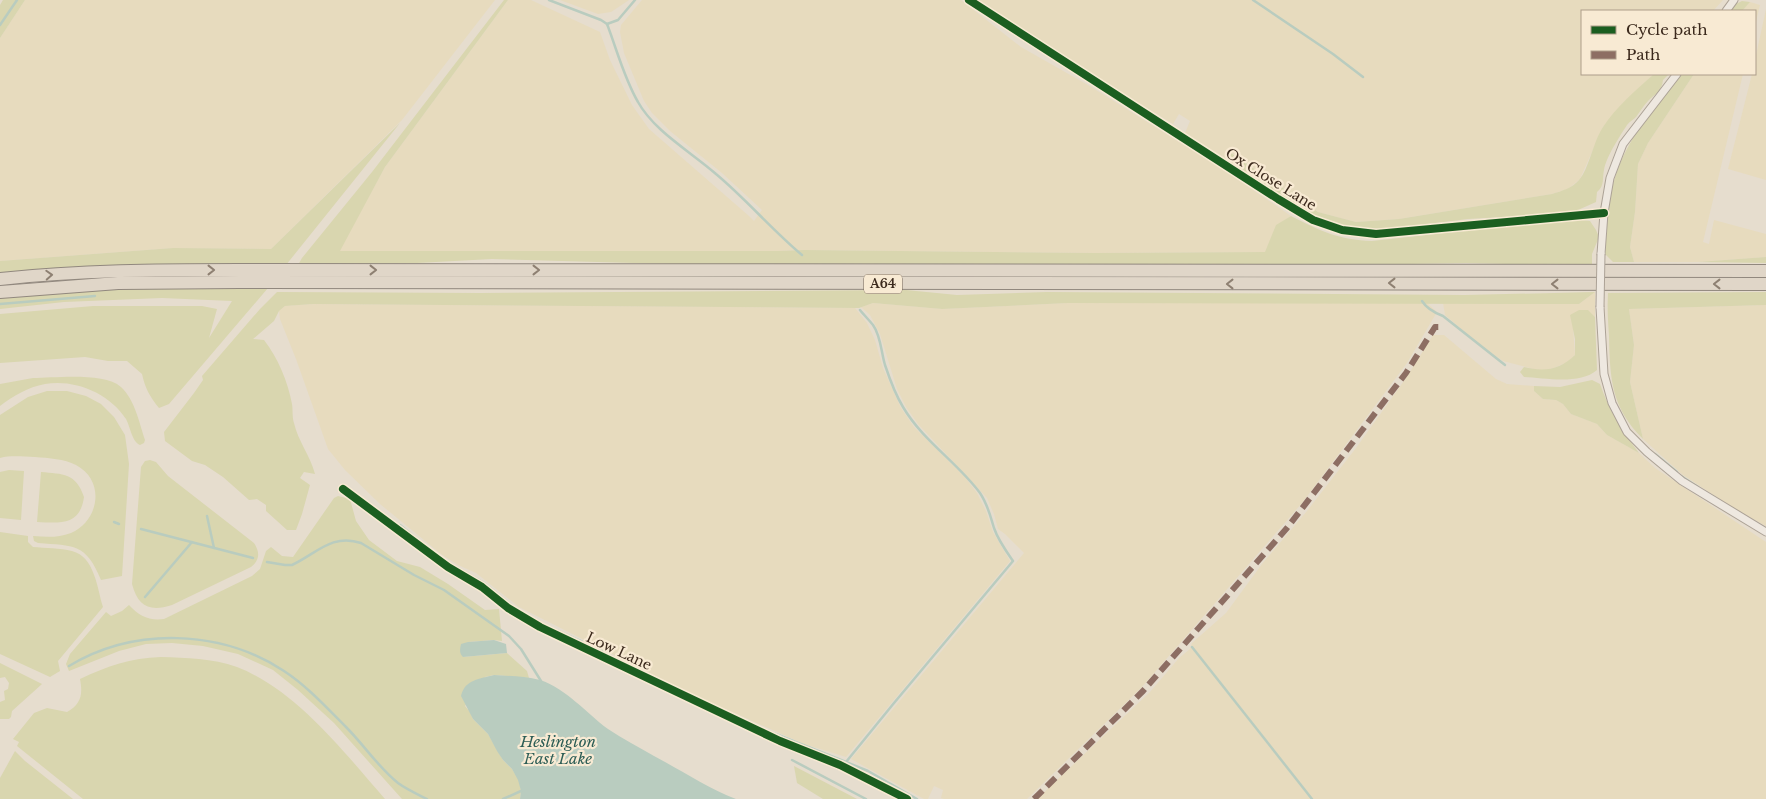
<svg xmlns="http://www.w3.org/2000/svg" width="1766" height="799" viewBox="0 0 1766 799" font-family="'Libre Baskerville',serif">
<style>
.farmland{fill:#e7dbbe}
.green{fill:#d9d6af}
.water{fill:#b9ccbf}
.lines{fill:none;stroke-linecap:round;stroke-linejoin:round}
.stream{stroke:#b9ccbf;stroke-width:2.5}
.minor-casing{stroke:#aca296;stroke-width:9}
.trunk-casing{stroke:#91887e;stroke-width:14}
.minor{stroke:#eee8e0;stroke-width:7}
.trunk{stroke:#e0d6c8;stroke-width:12}
.minor-bridge-casing{stroke:#aca296;stroke-width:9;stroke-linecap:butt}
.minor-bridge{stroke:#eee8e0;stroke-width:7}
.quiet{stroke:#8d6e63;stroke-width:6;stroke-dasharray:12 6;stroke-linecap:butt}
.cycleway-casing{stroke:#f8ead3;stroke-width:11}
.cycleway{stroke:#1b5e20;stroke-width:8}
.oneway{stroke:#8e8072}
.labels{text-anchor:middle;stroke-width:4.5;stroke-linejoin:round;paint-order:stroke}
.shield{fill:#f8ead3;stroke:#746454;stroke-width:1}
.shield-label{font-size:12px;font-weight:bold;fill:#3c2a1d}
.street-label{font-size:14px;fill:#3c2a1d;stroke:#f8ead3}
.water-label{font-size:15px;font-style:italic;fill:#2c5d55;stroke:#f8ead3}
</style>
<rect width="100%" height="100%" fill="#e6ddce"/>
<g class="farmland">
<path d="M25,0H495L402,120L271,249L173,248L0,261V38Z"/>
<path d="M508,0H531L600,32L610,60L632,105L649,129L749,216L754,221L762,210L722,173L670,131L652,113L644,101L624,53L620,32L621,25L642,0H961L1021,47L1088,85L1221,168L1291,216L1276,226L1266,252L1095,253L804,250L777,251H339L385,167Z"/>
<path d="M560,0H629L611,12L598,14Z"/>
<path d="M979,0H1723L1713,11H1582V74H1654L1625,101L1603,127L1580,179L1568,189L1552,194L1399,219L1356,222L1318,212L1232,153L1228,162L1185,133L1190,121L1179,114L1173,124L1092,75Z"/>
<path d="M1750,2L1760,5L1755,26V11H1742Z"/>
<path d="M1766,9V180L1728,169L1752,74H1755V60Z"/>
<path d="M1694,74H1743L1703,242L1709,244L1714,220L1766,234V257L1698,262H1634L1630,247L1635,212L1638,164L1648,143Z"/>
<path d="M1595,292V317L1587,310L1573,327L1575,355L1568,362L1551,369L1541,371L1503,361L1480,345L1445,315L1443,303L1579,304Z"/>
<path d="M873,303L942,309L1068,303H1427L1437,312L1407,363L1302,503L1141,688L1027,799H944L941,798L943,790L934,786L928,799H924L851,759L1024,553L1005,534L998,529L994,514L987,498L918,424L906,407L897,389L880,334L870,315L861,307Z"/>
<path d="M313,304L855,308L867,323L875,340L883,368L901,408L914,427L964,476L977,493L986,511L993,532L1010,561L846,757L804,744L683,690L519,607L476,573L458,565L441,554L380,504L345,470L328,449L296,359L280,319L279,311L285,306Z"/>
<path d="M1766,305V526L1735,509L1683,475L1643,439L1630,382L1634,345L1629,309Z"/>
<path d="M1433,335H1444L1496,379L1507,384L1534,386V391L1543,399L1556,400L1563,404L1571,414L1597,424L1607,435L1639,453L1655,468L1766,542V799H1037L1150,692L1179,658L1190,649L1192,643L1226,613L1262,564L1307,511L1356,448L1406,378Z"/>
</g>
<g class="green">
<path d="M3,0H25L0,38V5Z"/>
<path d="M504,0H508L385,167L340,251H777L804,250L1095,253L1265,252L1276,225L1291,216C1320,231 1339,240 1372,241L1554,221L1582,220L1590,221L1596,230L1599,237L1592,254V266L1466,263L1297,266L1088,264L742,266L492,259L417,263L298,265L302,258L372,172Z"/>
<path d="M1742,1L1750,2L1742,11H1730L1736,4Z"/>
<path d="M1654,74H1669L1663,80C1662,91 1655,94 1648,101C1643,106 1640,112 1636,117C1633,120 1630,121 1627,125C1620,136 1606,157 1604,170C1602,179 1605,185 1597,192L1596,202L1578,210L1559,214L1468,219L1379,230L1349,227L1321,220L1228,162L1231,153L1318,212L1356,222L1399,219L1552,194C1562,191 1572,188 1579,180C1589,169 1593,142 1603,127C1616,107 1636,90 1654,74Z"/>
<path d="M1680,74H1694L1648,143L1638,164L1635,212L1630,247L1634,262H1613L1605,254C1606,230 1607,205 1614,181C1625,141 1655,106 1680,74Z"/>
<path d="M400,123L286,265L0,274V261L173,248L271,249Z"/>
<path d="M1766,257V263L1698,262Z"/>
<path d="M158,287L268,288L169,404L159,408C150,397 145,388 142,374L127,361H108L85,357L0,363V314L93,306H202L217,309L209,338L232,301L162,298L64,302L0,309V297L69,291Z"/>
<path d="M906,290L957,295L1047,292L1465,295L1595,292L1579,304L1068,303L942,309L873,303L859,308L313,304L285,306L279,311L274,321L253,339L264,340C278,358 288,382 292,404C293,410 292,417 294,423C298,441 310,455 315,474L304,472L300,478L310,485L302,514L296,530H287L266,511V505L257,499L249,500L223,477L205,465L192,461L165,441L164,432L194,393L203,380L202,376L260,309L277,292L480,293Z"/>
<path d="M1766,292V305L1629,309L1634,345L1630,382L1643,439C1611,407 1610,379 1609,336C1608,321 1607,308 1608,293Z"/>
<path d="M1579,310H1588L1595,317L1597,370C1580,385 1545,378 1524,377L1520,372L1524,367C1544,372 1560,370 1575,355V339L1570,315Z"/>
<path d="M33,378C55,378 104,372 121,387C135,400 139,422 145,440L144,443L140,445C132,442 130,426 126,419C109,393 75,379 45,384C28,387 13,396 0,406V384Z"/>
<path d="M1592,380L1600,384C1609,410 1622,431 1639,453L1607,435L1597,424L1571,414L1563,404L1556,400L1543,399L1534,391V386L1560,387Z"/>
<path d="M47,391H67L86,396L101,404L114,417L125,435L129,464L122,576L101,580C86,543 74,546 38,543L34,541L33,536C46,537 58,538 71,533C99,521 106,481 76,465C64,459 49,458 35,457C23,457 12,455 0,458V415L28,397Z"/>
<path d="M150,460L156,462L168,476L254,543C260,552 260,560 251,567L172,605C150,612 138,607 132,584L141,467L145,461Z"/>
<path d="M9,470L24,471L21,520L0,518V472Z"/>
<path d="M41,472C63,474 76,473 84,497C80,526 60,523 37,522Z"/>
<path d="M338,496L350,499L356,521L369,540L397,561L420,567L448,584L485,610L499,609L502,641L494,640L468,642L463,657L507,653L527,671L529,678L494,675L485,677L465,706L470,712L473,719L488,734L503,760L512,769L519,780L521,791L520,799H402L334,723L298,690L273,670L238,654L203,646L172,643L146,644L119,651L69,671L66,664L70,654L106,612L111,616L122,611L129,605C139,616 149,621 164,619L252,576L260,569L266,551L271,547L282,556L293,557L334,498Z"/>
<path d="M0,532L28,536V542L33,547C45,548 60,548 72,551C95,557 97,588 103,607L58,661L60,671L50,677L0,654Z"/>
<path d="M161,657C186,658 212,658 237,667C296,690 344,752 385,799H83L17,746L19,742L13,739L34,713L47,708L67,712C81,704 83,695 80,679C108,666 130,658 161,657Z"/>
<path d="M0,663L42,684L12,711L11,717L9,719H0V702L5,700L4,691L8,689L9,683L5,677L0,678Z"/>
<path d="M15,751L25,761L73,799H0V778Z"/>
<path d="M794,766L857,799H823L797,783Z"/>
</g>
<g class="water">
<path d="M494,640L506,644L507,653L463,657C459,653 460,649 461,644L468,642Z"/>
<path d="M494,675C509,676 525,676 540,680C567,689 586,713 608,729C623,739 639,747 654,756C681,770 707,788 736,799H520L521,791L518,780L512,769L503,760L497,751L488,734L473,719L461,696C465,679 480,679 494,675Z"/>
</g>
<g class="lines">
<g class="stream">
<path d="M549,0L601,20L607,24C617,50 624,78 638,102C654,131 691,152 716,174C746,199 772,230 802,255"/>
<path d="M1253,0L1333,54L1363,77"/>
<path d="M607,24L618,20L635,0"/>
<path d="M0,25L17,0"/>
<path d="M1422,301C1427,309 1435,313 1443,316L1505,365"/>
<path d="M0,304L95,296"/>
<path d="M1655,454L1677,472"/>
<path d="M1681,476L1698,487"/>
<path d="M207,516L214,548"/>
<path d="M114,522L119,524"/>
<path d="M400,525L424,545"/>
<path d="M141,529L253,558"/>
<path d="M444,560L484,583L516,609"/>
<path d="M267,562L285,565H292C316,554 332,533 361,543L414,575L444,590L509,636L521,649L541,681"/>
<path d="M145,597L192,542"/>
<path d="M538,622L598,649L630,666"/>
<path d="M1192,647L1312,799"/>
<path d="M69,666C134,627 220,629 284,671C307,686 327,708 346,727C364,745 378,767 398,783C406,789 417,794 427,799"/>
<path d="M718,708L773,733L846,762L894,703L1013,561C1006,551 998,540 994,528C990,515 988,505 980,493C957,462 923,441 903,407C895,394 890,380 885,365C881,352 881,336 873,325C869,320 864,315 860,310"/>
<path d="M792,760L866,799"/>
<path d="M846,762L868,771L917,799"/>
<path d="M503,799L521,791"/>
</g>
<defs>
<g id="minor">
<path d="M969,0L1278,199L1313,220L1342,230L1376,234L1604,213"/>
<path d="M1726,11L1734,0"/>
<path d="M1601,254L1604,213L1610,178L1623,144L1677,74"/>
<path d="M1600,307L1604,374L1612,403L1627,432L1647,452L1682,481L1766,532"/>
<path d="M343,489L448,567L482,587L508,608L540,627L780,741L840,765L907,799"/>
</g>
<g id="trunk">
<path d="M0,279C80,270 160,270 240,270L1766,271"/>
<path d="M0,292L118,283L239,282L1766,284"/>
</g>
</defs>
<use href="#minor" class="minor-casing"/>
<use href="#trunk" class="trunk-casing"/>
<use href="#minor" class="minor"/>
<use href="#trunk" class="trunk"/>
<defs>
<path id="minor-bridge" d="M1600,307L1601,254"/>
</defs>
<use href="#minor-bridge" class="minor-bridge-casing"/>
<use href="#minor-bridge" class="minor-bridge"/>
<path class="quiet" d="M1034,799L1143,691L1287,528L1406,373L1435,327H1444"/>
<defs>
<g id="cycleway">
<path d="M969,0L1278,199L1313,220L1342,230L1376,234L1604,213"/>
<path d="M343,489L448,567L482,587L508,608L540,627L780,741L840,765L907,799"/>
</g>
</defs>
<use href="#cycleway" class="cycleway-casing"/>
<use href="#cycleway" class="cycleway"/>
</g>
<defs><path id="oneway-chevron" d="M-2-3.5L2.5 0L-2 3.5" fill="none" stroke-width="1.6" stroke-linecap="round" stroke-linejoin="round" transform="scale(1.25)"/></defs>
<g class="oneway">
<use href="#oneway-chevron" transform="translate(211 270)"/>
<use href="#oneway-chevron" transform="translate(373 270)"/>
<use href="#oneway-chevron" transform="translate(536 270)"/>
<use href="#oneway-chevron" transform="translate(49 275) rotate(-3)"/>
<use href="#oneway-chevron" transform="translate(1392 283) rotate(-180)"/>
<use href="#oneway-chevron" transform="translate(1230 284) rotate(180)"/>
<use href="#oneway-chevron" transform="translate(1555 284) rotate(-180)"/>
<use href="#oneway-chevron" transform="translate(1717 284) rotate(-180)"/>
</g>
<g class="labels">
<rect class="shield" x="864" y="274.5" width="38" height="19" rx="4"/>
<g class="shield-label">
<text x="883" y="288">A64</text>
</g>
<g class="street-label">
<text transform="translate(1271 179) rotate(32)" y="5">Ox Close Lane</text>
<text transform="translate(619 651) rotate(25)" y="5">Low Lane</text>
</g>
<g class="water-label">
<text x="558" y="747">Heslington<tspan x="558" dy="17">East Lake</tspan></text>
</g>
</g>
<rect x="1581" y="10" width="175" height="65" fill="#f8ead3" stroke="#ad9d8a"/>
<rect x="1591" y="26" width="25" height="8" fill="#1b5e20" stroke="#ad9d8a"/>
<text x="1626" y="35" font-size="15" fill="#3c2a1d">Cycle path</text>
<rect x="1591" y="51" width="25" height="8" fill="#8d6e63" stroke="#ad9d8a"/>
<text x="1626" y="60" font-size="15" fill="#3c2a1d">Path</text>
</svg>
